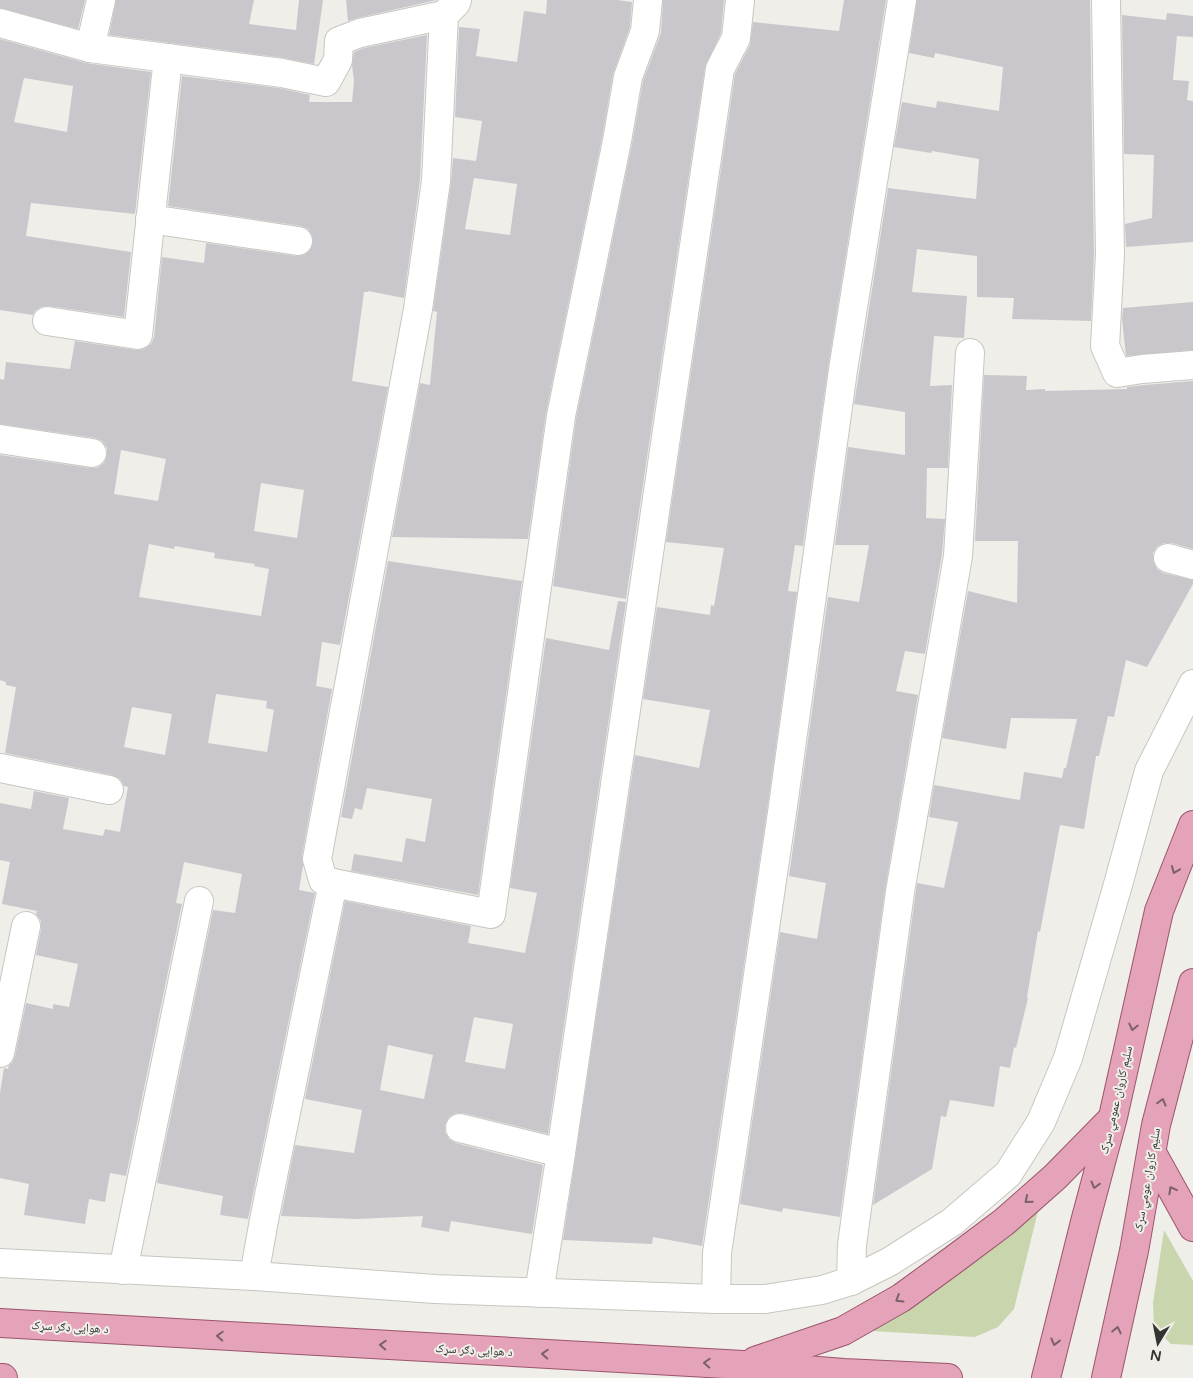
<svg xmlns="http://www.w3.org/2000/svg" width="1193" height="1378" viewBox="0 0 1193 1378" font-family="'Varela Round','Noto Naskh Arabic',sans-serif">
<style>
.green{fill:#c9d5ac}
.building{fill:#cac7cc;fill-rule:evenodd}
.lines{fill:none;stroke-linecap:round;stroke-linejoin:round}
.minor-casing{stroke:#c7c6c1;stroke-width:30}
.tertiary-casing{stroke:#c7c6c1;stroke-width:30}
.primary-casing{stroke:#9b546c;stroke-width:30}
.minor{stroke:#fff;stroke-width:28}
.tertiary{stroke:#fff;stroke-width:28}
.primary{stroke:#e4a3b9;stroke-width:28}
.oneway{stroke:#7a6068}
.labels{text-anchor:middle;stroke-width:4;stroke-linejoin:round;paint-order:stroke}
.street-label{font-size:12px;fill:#343432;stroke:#efeee9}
</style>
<rect width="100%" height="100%" fill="#efeee9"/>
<g class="green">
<path d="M1039,1207L1014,1309L998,1327L975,1337L872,1331L964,1271Z"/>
<path d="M1164,1230L1193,1281V1345L1171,1344L1154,1327L1153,1303Z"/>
</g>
<g class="building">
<path d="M0,0H85L78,29L0,8Z"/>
<path d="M116,0H254L249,24L296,30L299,0H323L314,64L284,58L109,35Z"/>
<path d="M346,0H437L357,18L348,21Z"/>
<path d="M547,0H617L632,2L630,27L613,74L602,138L546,413L528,539L392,537L420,383L430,385L437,312L433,311L451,183L453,158L476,161L482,121L455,117L459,27L480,29L476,56L517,62L524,11L546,14ZM474,178L517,184L510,235L465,229Z"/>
<path d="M663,0H724L721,33L705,67L626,599L553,586L576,419L632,144L643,81L661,33Z"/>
<path d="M844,0H886L828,368L803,546L795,545L788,591L797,592L768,804L702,1246L653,1237L652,1244L563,1240L635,755L699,768L710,710L643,699L657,607L710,615L711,605L714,606L724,548L666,542L735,74L750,45L753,22L839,31Z"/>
<path d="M917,0H1090L1094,254L1091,321L1012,319L1014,298L977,297V256L917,249L912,292L967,296L964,338L934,336L930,386L952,385L948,468H927L926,518L945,519L942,554L925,654L905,651L896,691L918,695L885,890L840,1217L783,1208L782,1212L740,1204L780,932L817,939L826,883L789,876L828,597L859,602L869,545H835L848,447L905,455V412L854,404L888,188L976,199L979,159L932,151L931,153L894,147L902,102L936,108L937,101L999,111L1003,67L935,53L934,58L909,53Z"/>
<path d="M1167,13L1193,16V37L1177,36L1173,80L1189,81L1187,100L1193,101V242L1126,247L1125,224L1152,218L1154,155L1124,154L1122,15L1166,20Z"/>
<path d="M427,35L420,180L404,298L368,291V292H364L352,381L388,387L340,645L322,642L316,686L332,689L302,856L303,865L299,890L315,893L248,1219L220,1215L223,1196L157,1183L213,910L235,913L242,874L184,862L176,903L182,904L126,1176L110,1173L105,1202L89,1199L85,1224L24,1215L29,1184L0,1178V1093L4,1068L8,1069L9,1065L12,1063L15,1056L26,1003L53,1009V1004L69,1007L78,964L36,955L41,929V921L36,914L37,911L2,904L10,862L0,860V803L31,809L34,791L69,798L63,829L103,836L105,829L120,832L128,787L124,786L120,779L112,775L5,753L16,687L6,685V682L0,680V455L90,468H97L104,463L107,455V448L102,441L95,438L0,424V379L4,380L6,362L70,369L75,341L136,350L144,349L151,344L154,337L162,257L204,263L206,243L296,256L304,255L310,250L313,243L312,235L308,229L301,226L168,206L182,76L279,88L310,95L309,102H352L354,81L352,65L354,52L364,48ZM121,450L166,459L158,501L114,494ZM261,483L304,490L297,538L254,531ZM149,544L174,549L175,546L215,553L214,558L255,564L254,566L269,569L261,616L139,597ZM216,694L267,701L266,708L274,710L267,752L208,743ZM132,707L172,714L165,755L124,747Z"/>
<path d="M0,39L86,63L151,72L135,214L31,203L26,236L131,252L124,317L49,306L41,307L35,311L33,315L0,310ZM24,78L73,86L67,132L14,122Z"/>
<path d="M1193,302V350L1126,356L1122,319L1123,308Z"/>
<path d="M984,375L1027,376L1026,390L1045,389V391L1127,389V387L1144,385L1193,381V549L1172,543H1164L1157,547L1153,553V561L1157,569L1163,573L1193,580V584L1147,667L1126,660L1114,717L1108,716L1099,756H1096L1084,829L1060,825L1040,932L1038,931L1027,997L1028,998L1016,1048L1014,1047L1010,1068L1000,1066L994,1107L950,1100L946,1117L941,1116L932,1169L873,1205L917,883L944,888L958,822L929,817L934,785L1020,800L1024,772L1062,778L1064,768H1066L1077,719L1011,718L1006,749L942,738L968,591L1017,603L1018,541H975Z"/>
<path d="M388,561L522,581L478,895L351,871L354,854L402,862L406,838L425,842L432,799L367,788L362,810L355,808L352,819L341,817Z"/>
<path d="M618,601L626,602L548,1134L463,1113H456L449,1117L445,1125V1132L449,1139L456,1143L543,1165L532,1234L451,1221L449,1232L421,1227L423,1216L356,1219L281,1216L295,1145L354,1153L362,1110L305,1099L345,901L471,926L468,943L525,953L537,893L510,888L546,638L609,650ZM474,1017L513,1024L505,1069L465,1062ZM388,1045L433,1055L424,1099L380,1090Z"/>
</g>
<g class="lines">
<defs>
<g id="minor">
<path d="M1106,0L1110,254L1105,346L1117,373L1142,369L1193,365"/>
<path d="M444,15L436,181L418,309L317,859L323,880L333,883L491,914L561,416L617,141L628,77L645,31L648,0"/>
<path d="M0,23L90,48L282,73L326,82L338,60L339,41L360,33L444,15L456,3L457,0"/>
<path d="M90,48L101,0"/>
<path d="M150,219L298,241"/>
<path d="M47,321L138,335L168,58"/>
<path d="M0,439L92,453"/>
<path d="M1168,558L1193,565"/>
<path d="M0,768L109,790"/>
<path d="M0,1053L26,926"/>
<path d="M460,1128L561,1153"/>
<path d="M123,1270L199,901"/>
<path d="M254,1276L264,1220L333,883"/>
<path d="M851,1281L852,1245L900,892L958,556L970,353"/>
<path d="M539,1293L561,1153L720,69L736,38L740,0"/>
<path d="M716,1299L717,1253L783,806L843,370L902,0"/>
</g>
<path id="tertiary" d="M0,1263L254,1276L435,1289L716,1299H765L822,1290L851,1281L889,1262L952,1222L1008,1174L1041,1122L1068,1058L1119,881L1149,771L1193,684"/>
<g id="primary">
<path d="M1152,1153L1193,1227"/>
<path d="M0,1323L743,1365L844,1373L948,1378"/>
<path d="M755,1361L843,1331L901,1298L956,1258L1004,1222L1055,1177L1112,1119"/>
<path d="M0,1378H3"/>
<path d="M1046,1378L1085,1222L1113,1117L1159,911L1193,825"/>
<path d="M1106,1378L1134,1251L1156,1125L1193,983"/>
</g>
</defs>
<use href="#minor" class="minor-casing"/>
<use href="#tertiary" class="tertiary-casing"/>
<use href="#primary" class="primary-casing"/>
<use href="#minor" class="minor"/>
<use href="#tertiary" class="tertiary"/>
<use href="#primary" class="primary"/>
</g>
<defs><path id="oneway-chevron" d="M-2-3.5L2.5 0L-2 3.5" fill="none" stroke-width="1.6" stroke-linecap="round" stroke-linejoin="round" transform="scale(1.25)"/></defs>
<g class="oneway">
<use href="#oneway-chevron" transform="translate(1175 870) rotate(112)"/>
<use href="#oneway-chevron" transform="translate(1133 1027) rotate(103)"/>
<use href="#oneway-chevron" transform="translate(1162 1102) rotate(-75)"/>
<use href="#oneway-chevron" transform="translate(1095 1185) rotate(105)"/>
<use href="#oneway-chevron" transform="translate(1172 1190) rotate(-119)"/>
<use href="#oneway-chevron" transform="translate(1028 1200) rotate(139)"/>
<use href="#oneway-chevron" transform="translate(899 1299) rotate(148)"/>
<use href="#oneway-chevron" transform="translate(1117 1330) rotate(-78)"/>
<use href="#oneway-chevron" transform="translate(220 1336) rotate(-177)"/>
<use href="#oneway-chevron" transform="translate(1055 1342) rotate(104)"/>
<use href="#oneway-chevron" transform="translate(383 1345) rotate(-177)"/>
<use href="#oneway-chevron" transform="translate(545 1354) rotate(-177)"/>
<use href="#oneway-chevron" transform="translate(707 1363) rotate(-177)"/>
</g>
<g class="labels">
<g class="street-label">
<text transform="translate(1116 1100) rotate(-77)" y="4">سلیم کاروان عمومي سړک</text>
<text transform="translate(1147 1180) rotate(-80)" y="4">سلیم کاروان عومي سړک</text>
<text transform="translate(70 1327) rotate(3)" y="4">د هوایی ډګر سړک</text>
<text transform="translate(474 1350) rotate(3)" y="4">د هوایی ډګر سړک</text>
</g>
</g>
<g transform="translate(1158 1343) rotate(190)" stroke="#efeee9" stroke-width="4" paint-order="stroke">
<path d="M0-4L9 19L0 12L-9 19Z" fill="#343432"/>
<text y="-8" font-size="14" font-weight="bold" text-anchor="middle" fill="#343432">N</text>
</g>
</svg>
